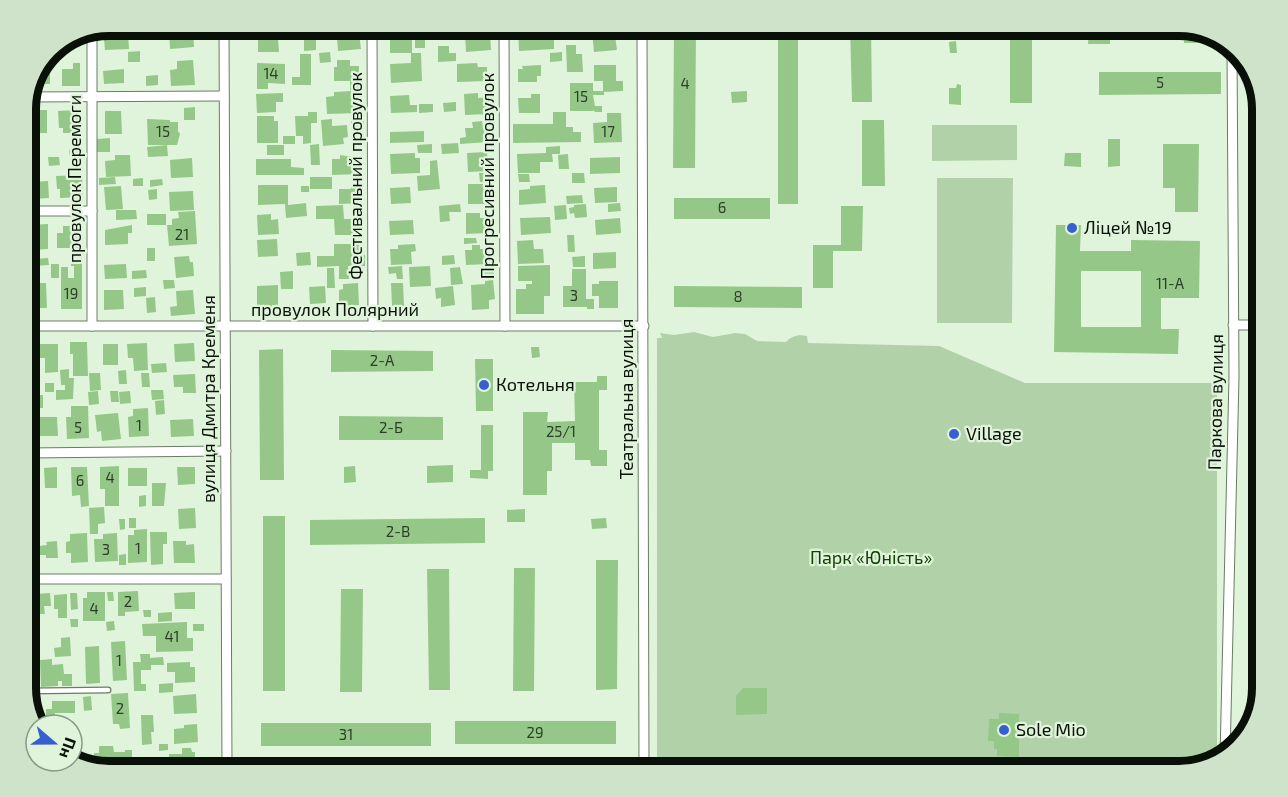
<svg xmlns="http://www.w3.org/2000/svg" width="1288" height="797" viewBox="0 0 1288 797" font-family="'Exo 2',sans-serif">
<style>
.green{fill:#b1d2a9}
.building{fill:#95c888;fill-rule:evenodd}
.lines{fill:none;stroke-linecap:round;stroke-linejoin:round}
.lane-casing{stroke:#6a7c66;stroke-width:7}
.street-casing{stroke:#6a7c66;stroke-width:11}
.lane{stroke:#fff;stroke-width:4.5}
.street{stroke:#fff;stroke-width:9}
.poi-dot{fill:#385fcf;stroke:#e0f4db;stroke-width:2}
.labels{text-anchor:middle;stroke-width:4.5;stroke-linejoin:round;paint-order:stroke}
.number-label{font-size:15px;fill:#2c3e28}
.street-label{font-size:18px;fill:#091008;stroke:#e0f4db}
.poi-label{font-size:18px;fill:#091008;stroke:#e0f4db;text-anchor:start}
.park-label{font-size:18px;fill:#114300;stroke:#e0f4db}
.rim{fill:none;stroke:#091008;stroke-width:8}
</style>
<rect width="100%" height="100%" fill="#e0f4db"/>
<g class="green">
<path d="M932,125H1017V160L932,161Z"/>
<path d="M937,178H1013L1012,323H937Z"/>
<path d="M694,332L713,337L735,333L745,334L757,341L786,342C791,336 799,334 807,336L808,343L939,346L1025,383H1217V753L1207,764L1180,771H657V338H662L660,333L674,335Z"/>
</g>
<g class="building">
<path d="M289,26H305V32L289,33Z"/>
<path d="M317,26H333L334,32L318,33Z"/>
<path d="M389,26H399V30L389,31Z"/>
<rect x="439" y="26" width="8" height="7"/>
<path d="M452,26H467V33L453,34Z"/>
<path d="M518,26H529V33H544V40H554V49L519,51Z"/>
<path d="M674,26H696L695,168H673Z"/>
<rect x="778" y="26" width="20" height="178"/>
<path d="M850,26H871L872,102H852Z"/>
<rect x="1010" y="26" width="22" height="77"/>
<path d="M1089,26H1110V44H1088Z"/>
<path d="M1183,27L1207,33V43H1184Z"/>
<path d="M180,28V32L193,31L194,47L170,49L169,29Z"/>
<path d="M425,29H437L438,37L425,38Z"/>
<path d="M607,30V36L615,35L617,50L594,52L592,31Z"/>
<path d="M943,31V39L925,40V32Z"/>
<path d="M128,32L129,49L105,50L104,39H109V33Z"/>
<path d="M490,32L491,50L466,52L465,34Z"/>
<path d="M312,33L313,39H316V50L304,51V34Z"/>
<path d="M359,34L361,49L338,51L337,36Z"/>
<path d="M396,34H412V53H390V38H396Z"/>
<path d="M258,38H278L279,52H258Z"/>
<rect x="415" y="38" width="10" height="10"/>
<path d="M956,41L957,53H950L949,42Z"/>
<path d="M566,45H576V54H582L583,72H567Z"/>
<path d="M59,46L60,54H52V49Z"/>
<path d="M438,46H449V53H456V61L438,62Z"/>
<path d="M140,51V62H128V52Z"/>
<path d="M330,52L331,62L320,63L319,53Z"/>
<path d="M562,52V61L550,62V53Z"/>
<path d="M411,53H421L422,81L391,83L390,64L411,63Z"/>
<path d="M300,54H311V85H292V77H300Z"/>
<path d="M193,60L195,85L171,86L170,70L177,69V61Z"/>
<path d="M337,60H350V66H359V81H363V90H350V81H334V67H337Z"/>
<path d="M45,61H50V84H37V78Z"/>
<path d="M73,63H80V86H62V69H73Z"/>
<path d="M257,63L285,64V84L268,83V89H257Z"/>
<path d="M477,63L478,67H487V81L457,82V64Z"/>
<path d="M541,65V76H537V82H518V69H523L522,66Z"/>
<path d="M594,65H616V81H623V91L604,92V95H593L595,106H602V112H595L593,110V111H570V83H593V91H603V81H594Z"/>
<path d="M124,69V83L104,84L103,71Z"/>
<path d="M1099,72H1221V94L1099,95Z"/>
<path d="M158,75V85L146,86V76Z"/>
<path d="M957,84L961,85V105L949,104V88H956Z"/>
<path d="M351,91V96L359,95V113L327,114L326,97L334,96V92Z"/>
<path d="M747,91V102L732,103L731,92Z"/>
<path d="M283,93V102H276V112L257,113L256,94Z"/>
<path d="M478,93V98L489,97V114L465,115L464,94Z"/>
<path d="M531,94H540V113H519L518,98H531Z"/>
<path d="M409,95L410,105H417V112L391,113L390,96Z"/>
<path d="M456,102V111L444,112L443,103Z"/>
<path d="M419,104H433V112L419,113Z"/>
<path d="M195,107V120H184V108Z"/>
<path d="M27,110H47V133H28Z"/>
<path d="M77,110L78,133H63V128H59L58,111Z"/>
<path d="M105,111H121L122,134H105Z"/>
<path d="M308,112H317V123H311V143L303,144V136H296L295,116H308Z"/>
<path d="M553,112H566V127H573V132H581V142L513,143V124H553Z"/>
<path d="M607,113H621L622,142L594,143L593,123L607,122Z"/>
<path d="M364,114V129H351V115Z"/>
<path d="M257,116H274V121H278V143H257Z"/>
<path d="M147,119L170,120V122H178V131L180,134L177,145H148Z"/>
<path d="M332,119V126L347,125L348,137L343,138L344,144L323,146L321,120Z"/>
<path d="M862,120H884L885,186H862Z"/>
<path d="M482,121L483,127H487L488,142L460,144V138L466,137L465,128H473L472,122Z"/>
<path d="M424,131V142L390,143V132Z"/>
<rect x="283" y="136" width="12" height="8"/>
<path d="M110,138V152H97V139Z"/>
<path d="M1108,139H1120V166L1108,167Z"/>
<rect x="26" y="141" width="2" height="16"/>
<path d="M458,143L459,153L442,154L441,144Z"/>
<path d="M319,144L320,165H311L310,145Z"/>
<path d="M432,144V153H418L417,145Z"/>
<path d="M1163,144H1199L1198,212H1175V188H1163Z"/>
<path d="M167,145L168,156L148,157L147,147Z"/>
<rect x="267" y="145" width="17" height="10"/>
<path d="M560,146V154H552L553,162H540V173H518L517,154L546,153V147Z"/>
<path d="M81,149V156L70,157L69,150Z"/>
<path d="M487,152L488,171L468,172L467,153Z"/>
<path d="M415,153V158H420V173L391,174L390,154Z"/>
<path d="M1065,153H1081V167L1064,166Z"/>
<path d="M568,154L569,169H559L558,155Z"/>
<path d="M115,155H130L131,176L106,177L105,161L115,160Z"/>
<path d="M340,155L359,158V174L332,175V159H340Z"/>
<path d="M48,157H59L60,165L49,166Z"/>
<path d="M620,157V173L590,174V158Z"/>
<path d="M192,158L193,177L171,178L170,160Z"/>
<path d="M256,159H291V167L304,168V175H256Z"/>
<path d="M437,160L440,189L418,191L417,176L430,175V161Z"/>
<path d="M479,173H492V181L480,182Z"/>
<path d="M572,173H584L585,183H572Z"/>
<path d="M518,174H529L530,182H519Z"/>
<path d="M82,175L83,197L60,198V189H57L56,176Z"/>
<path d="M115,177L116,184L99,185V178Z"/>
<rect x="310" y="177" width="22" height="12"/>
<path d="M143,178V186H133V179Z"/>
<path d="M162,179L163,185L150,187V180Z"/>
<path d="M48,181L49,198L33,199L32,182Z"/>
<path d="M351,184H360L361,203L339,204V189H351Z"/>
<rect x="468" y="184" width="20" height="20"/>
<path d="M258,185H288V205L306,203L307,216L286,218L285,204L258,205Z"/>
<path d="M545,185L546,203L519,205V190L530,189V186Z"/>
<path d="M121,186L123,209L106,210L104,187Z"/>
<rect x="301" y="186" width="8" height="6"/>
<path d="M410,187L411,203L391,204L390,188Z"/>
<path d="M617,187V202L595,203L594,188Z"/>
<path d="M157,189V199L149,200L148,190Z"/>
<path d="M193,191L194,210L170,211L169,192Z"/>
<path d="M582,195L583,203L567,204L566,196Z"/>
<rect x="674" y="198" width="96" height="21"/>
<path d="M620,203L621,211L608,212V204Z"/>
<path d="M460,204L461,212H449L450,221L440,222L439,206Z"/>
<path d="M586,204L587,217L575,218L574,213L570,214L569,208L574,207V205Z"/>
<path d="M343,205L344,219H361V235H335L334,219H316V206Z"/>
<path d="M566,205L567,219L555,220L554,206Z"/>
<path d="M841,206H863L862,251H833V288H813V245H841Z"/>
<path d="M116,210H136L137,219L116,220Z"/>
<path d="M195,211L197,244L169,246L167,225H172V219L179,218L178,212Z"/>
<path d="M466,213H480V218H487V233L466,234Z"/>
<rect x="147" y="214" width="19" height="11"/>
<path d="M271,214V220L278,219L279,234L258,235L257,215Z"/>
<path d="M550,217L551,233L521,235L520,218Z"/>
<path d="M620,218L621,233L596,235L595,220Z"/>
<path d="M413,220L414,234L390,235L389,221Z"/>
<path d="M48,224V249L27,250L26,225Z"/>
<path d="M132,225V233H128V244L105,245V230Z"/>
<path d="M1056,225H1081L1080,251H1131V240L1200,241L1199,298H1161V329H1179L1178,354L1054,352ZM1081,271H1141V327H1081Z"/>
<path d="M63,226H79V248H57V233H63Z"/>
<path d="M567,235H574L575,252H568Z"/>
<path d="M464,238H476L477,243L464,244Z"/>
<path d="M277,239L278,256L258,257L257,240Z"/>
<path d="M533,240L534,249H543L544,263L518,264L517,241Z"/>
<path d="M334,244H361V255H365V266H348L349,279H339V266L317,267V256H334Z"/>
<path d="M415,244L416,251L411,252L412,264L391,265L390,249H398V245Z"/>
<path d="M472,245H480V249H488V264L466,265L465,250H472Z"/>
<rect x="147" y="248" width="8" height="13"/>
<path d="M310,252L311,265L297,266L296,253Z"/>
<path d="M616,252V268L593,269V253Z"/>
<path d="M454,255L455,264L442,265V256Z"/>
<path d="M189,256L190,262H193L194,276L176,278L174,257Z"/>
<path d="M585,256V267H573L572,257Z"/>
<path d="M71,257H82V309H61V267H68V278H74V266H71Z"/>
<path d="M48,258L49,265L34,266V259Z"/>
<rect x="51" y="264" width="8" height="14"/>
<path d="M126,264L127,278L105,279L104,265Z"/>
<path d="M550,265V296H544V314H516V289H526V284H532V281H518V266Z"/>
<path d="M402,266L403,279H397L396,273L389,274L388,267Z"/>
<path d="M430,266L431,286L410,287L409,267Z"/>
<path d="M493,266L494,276L479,277V267Z"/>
<path d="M460,267L463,284L451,285L450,268Z"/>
<path d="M327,268H334L335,288H327Z"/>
<path d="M572,269H586V299H594V309H587V307H563V286H572Z"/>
<path d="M146,270L147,278L132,279V271Z"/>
<path d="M293,271V289H281L280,272Z"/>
<path d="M163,280H174L175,288L164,289Z"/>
<path d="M493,280L495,299L489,300V309L472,310L471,285L485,284V281Z"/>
<path d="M599,281H618V308H599V296H592V284H599Z"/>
<path d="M26,283H46L47,308H32V299H26Z"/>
<path d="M358,283L359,305L339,306V290L343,289V284Z"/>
<path d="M391,283H403L404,306H392Z"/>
<path d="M278,285V305H272V309H257V286Z"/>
<path d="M325,286L326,303L310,304L309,287Z"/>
<path d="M453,286L455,305L441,307V298L436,299L435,288Z"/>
<path d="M674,286L802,287V308L674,307Z"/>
<path d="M146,287V296L134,297V288Z"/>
<path d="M104,290H123L124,309L104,310Z"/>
<path d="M193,290L195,314L171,316L170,307L177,306L176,291Z"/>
<path d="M155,297L156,312L147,313L146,298Z"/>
<path d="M70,342H87L88,376H73V354H70Z"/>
<path d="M147,343L148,370L134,371L133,358H128L127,344Z"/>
<path d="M194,343L195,361L175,362L174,344Z"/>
<path d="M26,344H29L30,366H26Z"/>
<path d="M34,344H58V372L45,373V358H34Z"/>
<rect x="103" y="344" width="15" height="21"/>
<path d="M531,347H539L540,357L532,358Z"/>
<path d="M283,349L284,480H260L259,350Z"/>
<path d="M331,350L433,351V371L331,372Z"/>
<path d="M475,359H493V411H476Z"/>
<path d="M166,363L167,372L152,373L151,364Z"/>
<path d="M69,369V378H74L73,399L56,400V390H65V385H61L60,370Z"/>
<path d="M126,370L127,384H119L118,371Z"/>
<path d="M38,371L39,384L30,385L29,372Z"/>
<path d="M89,373H100L101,390L90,391Z"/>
<path d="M141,373H149L150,387H142Z"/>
<path d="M195,374L196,393H183V387H174L173,375Z"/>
<path d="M597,376H607V390H599V450H607V466H591L590,460H575V443H552V471H547V495H523V412H548L547,422L575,421L574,382H597Z"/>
<rect x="45" y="383" width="9" height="9"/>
<path d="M151,390H163L164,399L152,400Z"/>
<path d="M98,391L99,404L89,405L88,392Z"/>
<path d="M110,391H118L119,402H111Z"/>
<path d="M130,391L131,403L120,404L119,392Z"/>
<path d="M31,395H43V408H32Z"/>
<path d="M164,400L165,414L156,415L155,401Z"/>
<path d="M71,406H88L89,438L67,439L66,417H71Z"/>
<path d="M148,408L149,436L129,437L128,417L133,416V409Z"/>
<path d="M118,413L121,439L102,441L101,431L97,432L95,415Z"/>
<rect x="26" y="414" width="2" height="21"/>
<path d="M339,416L443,417V440H339Z"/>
<path d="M36,417H57L58,436H36Z"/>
<path d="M193,419L194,436L171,437L170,420Z"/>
<path d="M481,425H493V471H488V479L470,478V470H481Z"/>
<path d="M453,465V482L427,483V466Z"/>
<path d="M119,466V506H105V489H100V467Z"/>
<path d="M355,466L356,482L344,483V467Z"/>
<path d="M26,467H28L29,490L36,489L38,518H26Z"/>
<path d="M57,467V488H45L44,468Z"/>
<path d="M71,467H87L89,506L81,507L80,495L72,496Z"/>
<path d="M177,467H195V484L178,485Z"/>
<rect x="128" y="468" width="19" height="18"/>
<path d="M152,483H166L164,506H152Z"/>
<path d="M146,495V506L139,507V496Z"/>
<path d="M104,507L105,523L98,524V534H90L89,508Z"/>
<path d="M195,508L196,528L179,529L178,509Z"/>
<path d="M525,509V522H507V510Z"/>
<rect x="263" y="516" width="22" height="175"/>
<rect x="129" y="518" width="7" height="10"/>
<path d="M485,518V543L310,545V520Z"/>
<path d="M606,518L607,528L592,529L591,519Z"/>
<path d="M119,519H125V529L120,530Z"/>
<path d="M30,522H37V534L30,535Z"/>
<path d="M147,529V562L128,563V535H134V530Z"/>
<path d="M150,532H167V544H163V564L151,565Z"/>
<path d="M87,533L88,562L71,563V553H66V542L70,541V534Z"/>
<path d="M117,533L118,561L95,562L94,539H103V534Z"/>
<path d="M57,541L58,558H46V555H39V546L47,545L46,542Z"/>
<path d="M173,541H186V545L194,544L195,563H174Z"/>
<path d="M126,554V565H119V555Z"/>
<rect x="30" y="555" width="7" height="10"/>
<path d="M596,560H618L617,689L596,690Z"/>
<path d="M514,568H535L534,691H513Z"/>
<path d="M427,569H449L450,690H429Z"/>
<path d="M341,589H363L362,692H340Z"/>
<path d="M138,591L139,611L125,612V616H118V592Z"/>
<path d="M87,592H105V621H83V598H87Z"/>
<path d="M107,592H113L114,601H108Z"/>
<path d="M195,592V609H175L174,593Z"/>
<path d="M50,593L51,606H44L45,614H36L35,594Z"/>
<path d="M70,593H77L78,609L71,610Z"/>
<path d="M67,594V618H58V609H54V595Z"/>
<path d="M143,610H151V617H144Z"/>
<path d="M172,612V621L158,622V613Z"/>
<path d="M70,619H78V627H71Z"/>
<path d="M114,621L115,630L107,631L106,622Z"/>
<path d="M187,622V638H193V651L156,652V636H143L142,624Z"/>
<rect x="193" y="624" width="11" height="7"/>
<path d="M70,637L71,656L55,657L54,648L61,647V638Z"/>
<path d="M125,641L127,680L113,681L111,642Z"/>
<path d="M1259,643H1262V689L1260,697Z"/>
<path d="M99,646L100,683L86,684L85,647Z"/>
<path d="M140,654H150V658L163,657L164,665H151V670H141V684H146V691H134L133,662H141Z"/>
<path d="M52,659V665L63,664L64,674H72V686H62V681H58V686L41,687L40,660Z"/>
<path d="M190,662V667H195V682L175,683V672H167V663Z"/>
<path d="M173,683V692L159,693V684Z"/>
<path d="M743,688H767V714L736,715V696Z"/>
<path d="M128,693L130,728L120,729L119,724H113L111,694Z"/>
<path d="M196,694L197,713L174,714L173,696Z"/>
<path d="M91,696L92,710L84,711L83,697Z"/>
<path d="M52,701H75V713H55V720H46V709H52Z"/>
<path d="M999,713L1019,714V757L997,756V749H994V741H988L989,719H999Z"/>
<path d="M141,715H153L154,732H151L152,744L142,745Z"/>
<rect x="455" y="721" width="161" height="23"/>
<rect x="261" y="723" width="170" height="23"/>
<path d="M197,724L198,742L174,744V729L184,728V725Z"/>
<path d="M159,744H168V750L159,751Z"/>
<path d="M99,746H113L114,752H125V750H132V757H136V771H107L94,768V753H99Z"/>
<path d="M182,748H191L192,752H195V767L155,768V763L169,762V754H182Z"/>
<path d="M72,752H81V764L72,762Z"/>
</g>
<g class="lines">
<defs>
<path id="lane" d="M27,691L108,690"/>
<g id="street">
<path d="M224,26L227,771"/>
<path d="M372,26L373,326"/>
<path d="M504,26L505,326"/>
<path d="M642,26L644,771"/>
<path d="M92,32V326"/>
<path d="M29,97L224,96"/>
<path d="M26,211H92"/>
<path d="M1233,325H1262"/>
<path d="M26,326H644"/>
<path d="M26,453L226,451"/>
<path d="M26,579H226"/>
<path d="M27,697V579"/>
<path d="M1225,757L1234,377L1232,48"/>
</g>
</defs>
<use href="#lane" class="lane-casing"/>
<use href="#street" class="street-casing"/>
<use href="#lane" class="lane"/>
<use href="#street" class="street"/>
</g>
<g class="poi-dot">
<circle cx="1072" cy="228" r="6"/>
<circle cx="484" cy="385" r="6"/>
<circle cx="954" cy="434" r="6"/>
<circle cx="1004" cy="730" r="6"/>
</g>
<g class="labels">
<g class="number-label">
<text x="271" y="79">14</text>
<text x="1160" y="88">5</text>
<text x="685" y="89">4</text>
<text x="581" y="102">15</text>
<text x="163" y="137">15</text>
<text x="608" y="137">17</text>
<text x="722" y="213">6</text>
<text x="182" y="240">21</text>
<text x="1170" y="289">11-А</text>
<text x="71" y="299">19</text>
<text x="574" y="301">3</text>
<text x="738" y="302">8</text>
<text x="382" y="366">2-А</text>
<text x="139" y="431">1</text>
<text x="78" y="433">5</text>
<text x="391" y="433">2-Б</text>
<text x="561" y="437">25/1</text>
<text x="110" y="483">4</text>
<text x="80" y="486">6</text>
<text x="398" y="537">2-В</text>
<text x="138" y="554">1</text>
<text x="106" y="555">3</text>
<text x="128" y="607">2</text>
<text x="94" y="614">4</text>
<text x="172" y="642">41</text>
<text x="119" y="666">1</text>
<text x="120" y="714">2</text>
<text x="535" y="738">29</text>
<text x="346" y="740">31</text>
</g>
<g class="street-label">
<text transform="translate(356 176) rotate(-90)" y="6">Фестивальний провулок</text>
<text transform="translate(488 176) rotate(-90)" y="6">Прогресивний провулок</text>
<text transform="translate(75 179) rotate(-90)" y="6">провулок Перемоги</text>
<text x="335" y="316">провулок Полярний</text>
<text transform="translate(209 399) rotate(-90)" y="6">вулиця Дмитра Кременя</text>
<text transform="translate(627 399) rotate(-90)" y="6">Театральна вулиця</text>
<text transform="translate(1216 402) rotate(-89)" y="6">Паркова вулиця</text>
</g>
<g class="poi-label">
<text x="1084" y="234">Ліцей №19</text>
<text x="496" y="391">Котельня</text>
<text x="966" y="440">Village</text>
<text x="1016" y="736">Sole Mio</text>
</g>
<g class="park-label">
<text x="871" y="564">Парк «Юність»</text>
</g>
</g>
<path d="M0 0H1288V797H0ZM109 36H1179A73 73 0 0 1 1252 109V688A73 73 0 0 1 1179 761H109A73 73 0 0 1 36 688V109A73 73 0 0 1 109 36Z" fill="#cfe2ca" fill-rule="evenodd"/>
<path class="rim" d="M109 36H1179A73 73 0 0 1 1252 109V688A73 73 0 0 1 1179 761H109A73 73 0 0 1 36 688V109A73 73 0 0 1 109 36Z"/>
<g transform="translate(54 743) rotate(110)"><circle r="28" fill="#e0f4db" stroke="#8a9987" stroke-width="1.5"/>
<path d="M0-4.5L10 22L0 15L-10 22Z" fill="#385fcf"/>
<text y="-9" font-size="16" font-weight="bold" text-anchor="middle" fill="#091008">Пн</text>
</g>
</svg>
